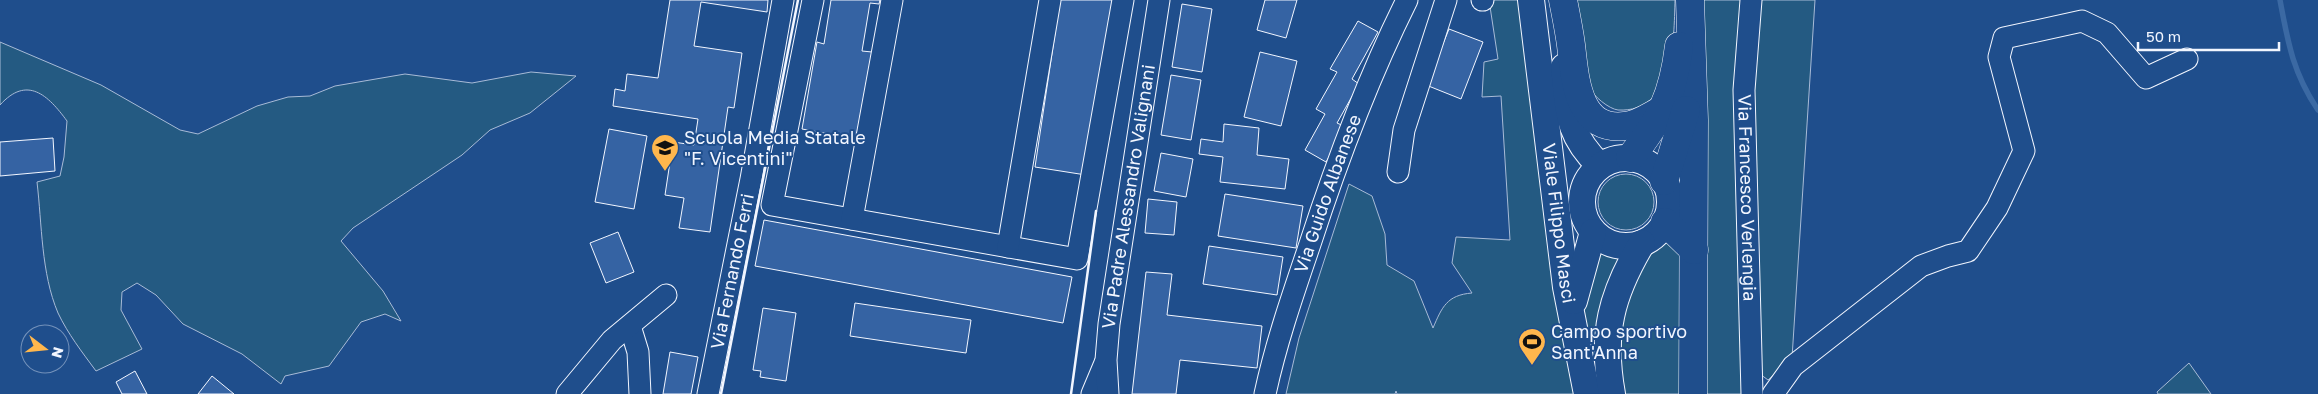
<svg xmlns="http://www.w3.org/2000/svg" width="2318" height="394" viewBox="0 0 2318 394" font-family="'Golos Text',sans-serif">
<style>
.green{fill:#245a82;stroke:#a8bbd7}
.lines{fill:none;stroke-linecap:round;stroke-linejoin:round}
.stream{stroke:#3b69a3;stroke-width:5.5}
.building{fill:#3563a3;stroke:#f2f6ff}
.minor-casing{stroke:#f2f6ff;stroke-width:23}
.major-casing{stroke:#f2f6ff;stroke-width:28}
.highway-casing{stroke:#f2f6ff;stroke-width:29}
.minor{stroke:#1f4e8c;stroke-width:21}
.major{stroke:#1f4e8c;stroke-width:26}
.highway{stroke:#1f4e8c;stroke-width:28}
.wall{stroke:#f2f6ff;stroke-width:2.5}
.labels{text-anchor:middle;stroke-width:4;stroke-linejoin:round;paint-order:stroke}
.poi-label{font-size:18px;fill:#f2f6ff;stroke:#1f4e8c;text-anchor:start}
.street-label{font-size:18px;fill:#f2f6ff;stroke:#1f4e8c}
</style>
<rect width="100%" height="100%" fill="#1f4e8c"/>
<g class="green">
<path d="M1489,0H1528L1580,394H1397L1396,391L1395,394H1286L1299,338L1349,184L1372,196L1385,234L1387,265L1414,281L1433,328C1442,307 1447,295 1472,293L1452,263L1456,237L1510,240L1501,96L1482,97L1484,62L1498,59Z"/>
<path d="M1576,0H1675C1674,40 1674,113 1618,110C1609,109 1593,96 1589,87C1587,80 1587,71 1586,64C1583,43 1579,21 1576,0Z"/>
<path d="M1703,0H1815L1792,358L1768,380L1744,362L1745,394H1701Z"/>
<path d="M0,42L101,85L180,130L198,134L257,106L288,97L310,96L335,86L405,74L472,83L531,72L576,76L530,113L490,130L462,155L353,228L341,241L383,291L401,321L385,314L361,322L329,366L285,376L281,384L242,354L183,324L156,295L137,283L122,292L121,310L142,349L96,371C82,352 68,334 58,313C41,273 42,224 37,182L60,176L64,157L67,121C48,95 27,75 0,105Z"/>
<path d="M1684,144L1683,394H1619L1614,366V347L1620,310L1646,255L1665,242L1679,221L1683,203L1676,166Z"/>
<circle cx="1626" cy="202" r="28"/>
<path d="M1597,249L1611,257L1623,259L1601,376L1593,379L1582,310Z"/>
<path d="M2189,363L2211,394H2158L2157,392Z"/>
</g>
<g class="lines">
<path class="stream" d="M2280,0C2288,43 2293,73 2318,110"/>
</g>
<g class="building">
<path d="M670,0H768L767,12L701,2L694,46L742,53L734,108L728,107L710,232L679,228L684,198L665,195L673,142L694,145L698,119L613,106L615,89L625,91L627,74L658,78Z"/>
<path d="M831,0H880L879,4L870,3L862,51L872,52L856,139L802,129L817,42L824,44Z"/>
<path d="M1060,0H1113L1086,175L1035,167Z"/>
<path d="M1265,0H1297L1286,38L1257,30Z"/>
<path d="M1182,4L1212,9L1202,72L1172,67Z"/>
<path d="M1358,21L1378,32L1352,79L1359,84L1337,123L1346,127L1326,162L1305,150L1325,114L1316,109L1337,72L1330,69Z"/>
<path d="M1449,29L1483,42L1461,99L1426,85Z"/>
<path d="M1260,52L1297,61L1281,126L1244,117Z"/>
<path d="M1171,75L1201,80L1191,140L1161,135Z"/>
<path d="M1224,124L1259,128L1257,155L1289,159L1285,189L1220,182L1223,157L1199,154L1201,139L1223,142Z"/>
<path d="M609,129L647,136L634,209L595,202Z"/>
<path d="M53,138L55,171L0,176V142Z"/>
<path d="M1161,153L1193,159L1186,197L1154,191Z"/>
<path d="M1225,194L1303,206L1296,248L1218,236Z"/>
<path d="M1148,199L1177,202L1174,235L1145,233Z"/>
<path d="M764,220L1072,277L1063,323L755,266Z"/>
<path d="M618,232L634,272L606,283L590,243Z"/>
<path d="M1209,246L1283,257L1277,295L1203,284Z"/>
<path d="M1146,272L1172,274L1167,315L1262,326L1257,368L1180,360L1176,394H1132Z"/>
<path d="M855,303L971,320L966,353L850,336Z"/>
<path d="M763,308L796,313L786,381L760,377L761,371L753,370Z"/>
<path d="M670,352L698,357L691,394H663Z"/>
<path d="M135,371L147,394H122L116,382Z"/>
<path d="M212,376L234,394H198Z"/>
</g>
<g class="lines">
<defs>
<g id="minor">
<path d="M813,0L772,205L1077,259L1123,0"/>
<path d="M1482,0H1483"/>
<path id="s1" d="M1751,0L1744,90L1752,394"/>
<path d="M1398,172L1404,130L1446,0"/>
<path d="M852,219L892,0"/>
<path d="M1008,247L1050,0"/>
<path d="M630,326L638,352L640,394"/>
<path d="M567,394L612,340L666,295"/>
<path id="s2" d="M708,394L751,179L783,0"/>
<path d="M1092,394L1105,363"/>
<path id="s3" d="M1108,394L1106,360L1109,324L1159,0"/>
<path id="s4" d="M1265,394C1276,343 1293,294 1310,244C1337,161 1368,78 1407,0"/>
<path d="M1773,394L1793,366L1921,266L1948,256L1968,251L1997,208L2024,151L1999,57L2004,38L2082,21L2107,33L2146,78L2187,59"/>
</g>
<g id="major">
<path id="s5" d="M1531,0L1566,287L1587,394"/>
<path d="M1564,67C1569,111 1566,133 1600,166"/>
<circle cx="1626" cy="202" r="44"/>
<path d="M1574,301L1593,232"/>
<path d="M1612,394C1601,334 1611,295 1642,243"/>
</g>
<g id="highway">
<path d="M1563,0C1566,15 1569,30 1571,45C1575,78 1577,132 1625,126C1639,125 1651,115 1664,109"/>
<path d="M1690,0L1694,120L1693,394"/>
<path d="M1630,158C1661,119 1673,96 1679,46"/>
<path d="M1664,181L1686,110"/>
<path d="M1665,222L1694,250"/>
</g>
</defs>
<use href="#minor" class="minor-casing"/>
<use href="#major" class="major-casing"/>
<use href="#highway" class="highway-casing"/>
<use href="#minor" class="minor"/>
<use href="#major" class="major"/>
<use href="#highway" class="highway"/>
<g class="wall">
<path d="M721,394L798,0"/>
<path d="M1071,394L1096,211"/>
</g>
</g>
<defs>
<symbol id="school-pin" viewBox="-11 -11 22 30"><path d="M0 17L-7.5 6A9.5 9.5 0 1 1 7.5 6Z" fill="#ffb74d" stroke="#1f4e8c"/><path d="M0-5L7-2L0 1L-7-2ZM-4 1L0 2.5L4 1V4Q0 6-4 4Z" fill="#111"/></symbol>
<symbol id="stadium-pin" viewBox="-11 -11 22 30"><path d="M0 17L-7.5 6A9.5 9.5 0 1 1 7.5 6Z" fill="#ffb74d" stroke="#1f4e8c"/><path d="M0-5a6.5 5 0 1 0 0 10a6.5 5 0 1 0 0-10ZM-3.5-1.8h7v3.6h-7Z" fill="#111"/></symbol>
</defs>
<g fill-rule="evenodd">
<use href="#school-pin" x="649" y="132" width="32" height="43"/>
<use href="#stadium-pin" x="1516" y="326" width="32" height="43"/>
</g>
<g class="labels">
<g class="poi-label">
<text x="684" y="144">Scuola Media Statale<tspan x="684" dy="21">"F. Vicentini"</tspan></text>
<text x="1551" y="338">Campo sportivo<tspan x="1551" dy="21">Sant'Anna</tspan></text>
</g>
<g class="street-label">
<text dy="6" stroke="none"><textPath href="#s4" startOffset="210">Via Guido Albanese</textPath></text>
<text dy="6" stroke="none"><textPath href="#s3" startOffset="199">Via Padre Alessandro Valignani</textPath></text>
<text dy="6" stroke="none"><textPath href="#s1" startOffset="198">Via Francesco Verlengia</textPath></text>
<text dy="6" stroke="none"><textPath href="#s5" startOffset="225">Viale Filippo Masci</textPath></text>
<text dy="6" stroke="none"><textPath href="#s2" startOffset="125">Via Fernando Ferri</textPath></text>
</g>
</g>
<g transform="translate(45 349) rotate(106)"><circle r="24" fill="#1f4e8c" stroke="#7391ba"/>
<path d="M0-4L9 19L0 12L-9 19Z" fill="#ffb74d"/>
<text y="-8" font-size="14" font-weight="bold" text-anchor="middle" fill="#f2f6ff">N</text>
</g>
<path d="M2138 42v8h141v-8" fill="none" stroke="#f2f6ff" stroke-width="2.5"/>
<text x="2146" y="42" font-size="15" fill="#f2f6ff" stroke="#1f4e8c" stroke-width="4" paint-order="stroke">50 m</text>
</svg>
